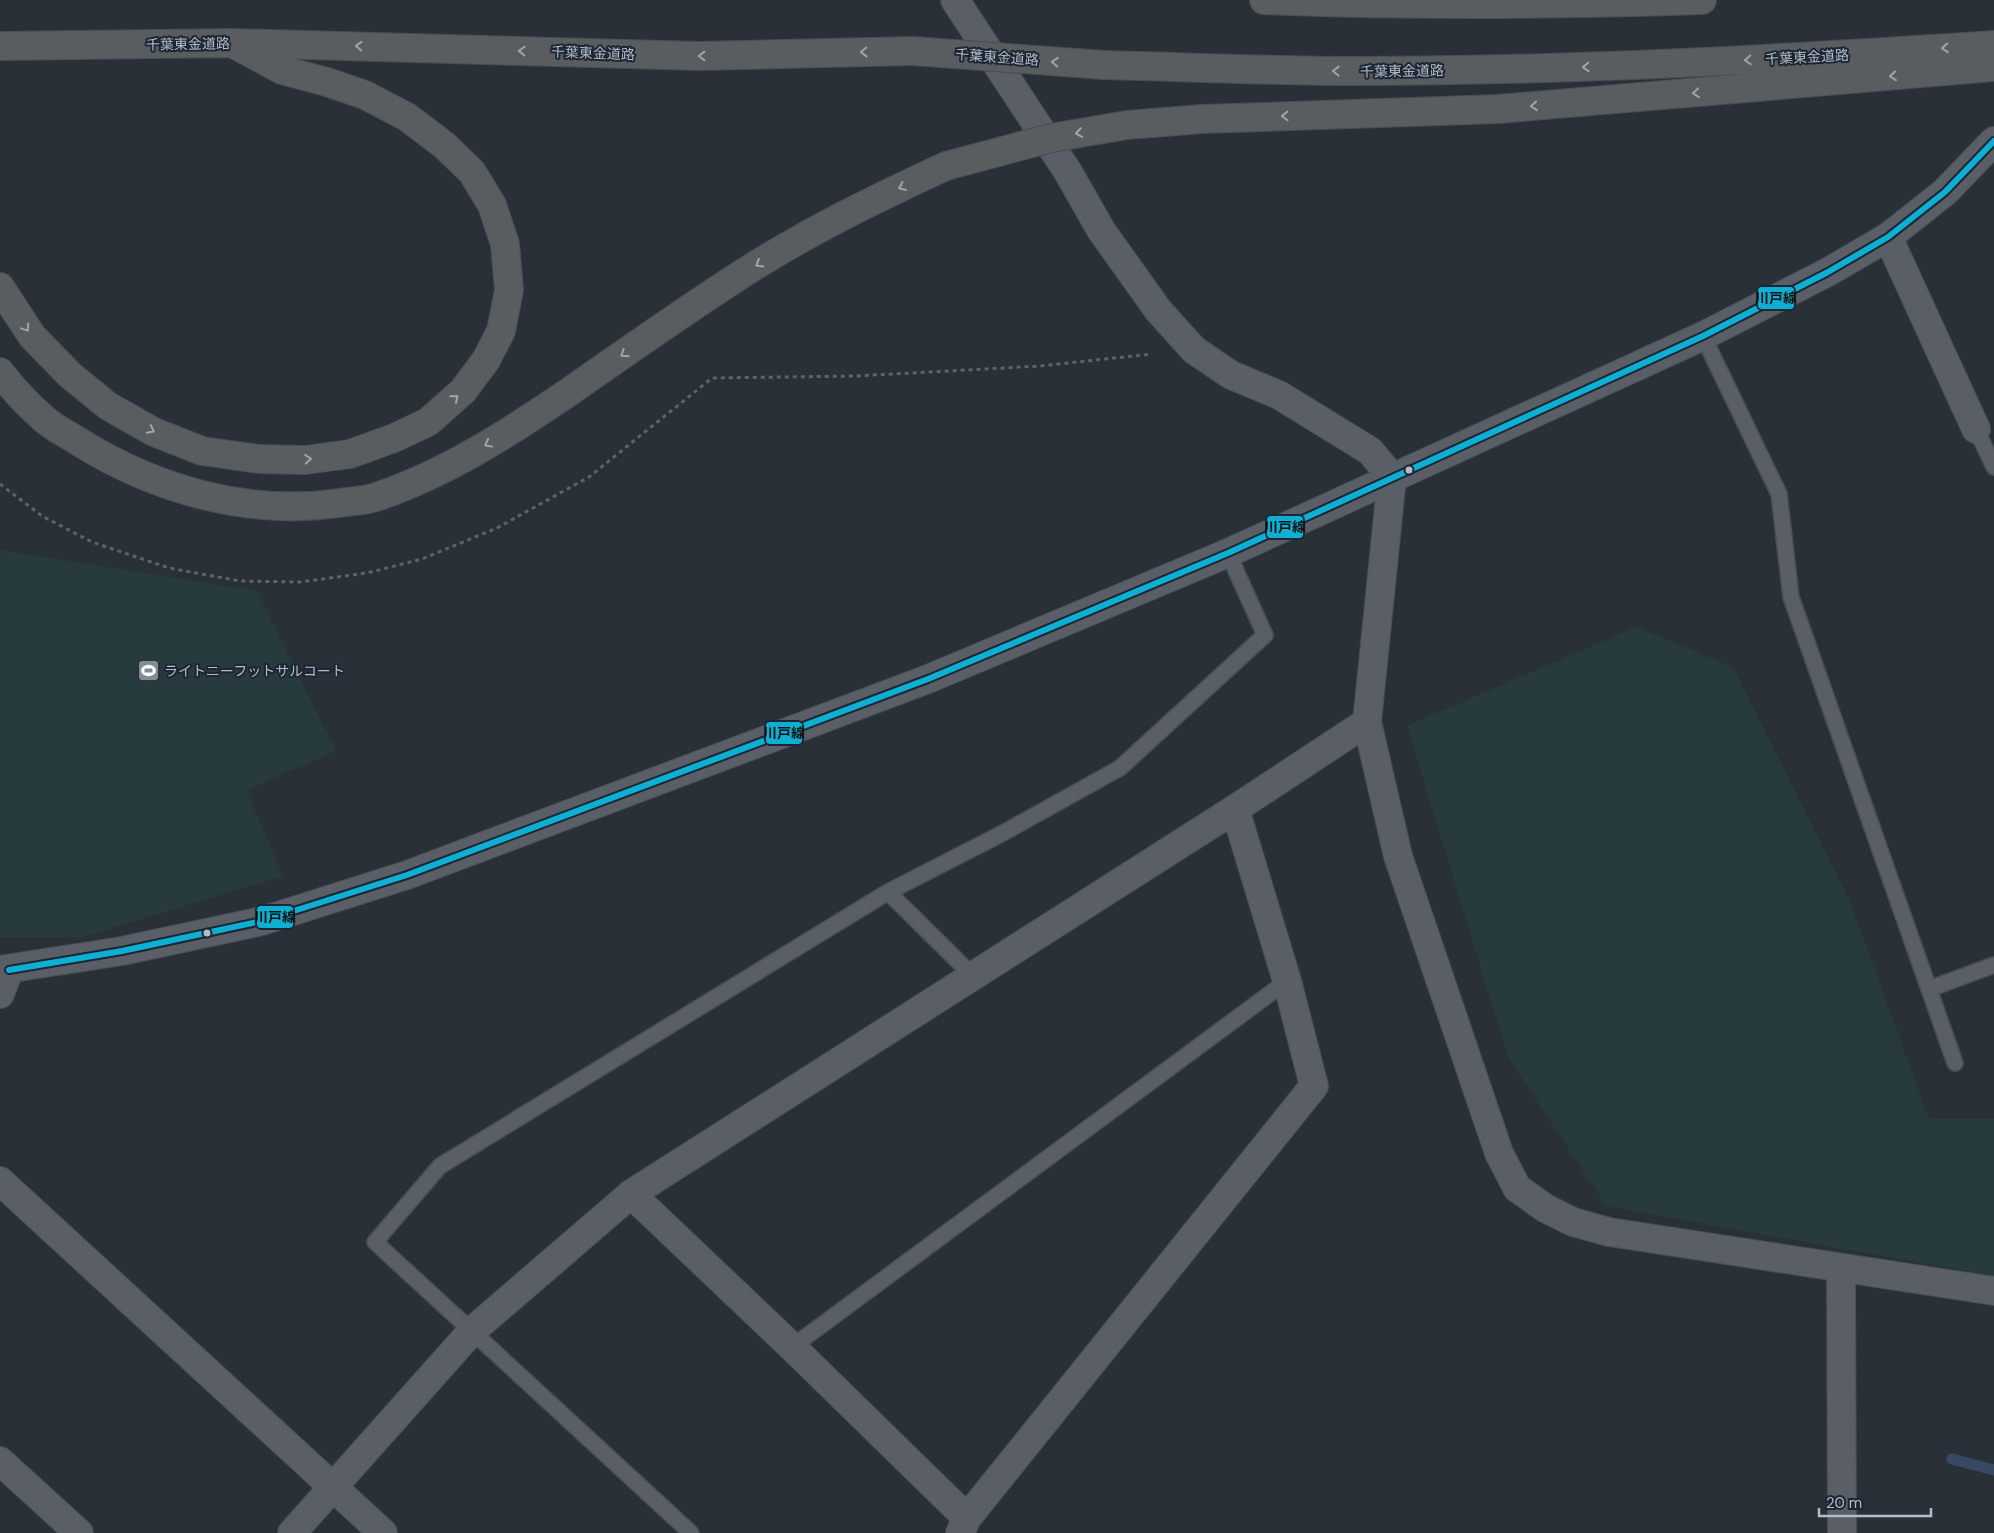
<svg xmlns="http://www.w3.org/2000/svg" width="1994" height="1533" viewBox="0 0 1994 1533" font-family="'DM Sans','Noto Sans JP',sans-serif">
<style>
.green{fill:#273a3e}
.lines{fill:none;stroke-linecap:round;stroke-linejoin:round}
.stream{stroke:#384963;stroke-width:11}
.service-casing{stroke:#484c53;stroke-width:18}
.minor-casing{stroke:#484c53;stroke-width:30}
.tertiary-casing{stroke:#484c53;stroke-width:30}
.motorway-casing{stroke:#474c53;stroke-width:30}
.path{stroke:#5d636a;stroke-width:3;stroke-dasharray:4 4;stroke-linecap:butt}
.service{stroke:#5a5e66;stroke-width:15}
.minor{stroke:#5a5e66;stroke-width:28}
.tertiary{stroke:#5a5e66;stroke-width:28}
.motorway{stroke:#5a5d60;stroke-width:28}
.motorway-bridge-casing{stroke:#474c53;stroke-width:30;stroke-linecap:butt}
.motorway-bridge{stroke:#5a5d60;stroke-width:28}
.bus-1-casing{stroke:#1d2633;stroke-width:10}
.bus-1{stroke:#0dafd3;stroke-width:6}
.oneway{stroke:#9ea4af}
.bus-dot{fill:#b4bcc9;stroke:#1d2633;stroke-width:2}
.labels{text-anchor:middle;stroke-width:4;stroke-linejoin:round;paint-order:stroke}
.street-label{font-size:14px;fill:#b4bcc9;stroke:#1d2633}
.poi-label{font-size:14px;fill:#b4bcc9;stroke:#1d2633;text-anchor:start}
.line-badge{stroke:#1d2633;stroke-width:2}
.pale-badge-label{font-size:14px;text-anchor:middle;font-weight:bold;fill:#111}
</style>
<rect width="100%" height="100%" fill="#2a3038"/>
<g class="green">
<path d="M0,550L257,591L336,751L246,790L283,876L83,937H0Z"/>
<path d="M1636,627L1733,667L1850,901L1929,1119H1994V1276L1606,1206L1508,1057L1407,726Z"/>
</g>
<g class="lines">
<path class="stream" d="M1952,1459L1994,1470"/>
<defs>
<g id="service">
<path d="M1703,336L1779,494L1791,597L1955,1063"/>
<path d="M1976,429L1994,467"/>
<path d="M888,892L973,976"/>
<path d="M1929,989L1994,965"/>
<path d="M792,1347L1287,981"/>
<path d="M691,1533L375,1242L440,1166L888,892L1003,833L1120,768L1265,635L1228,553"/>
</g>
<g id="minor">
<path d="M955,0L1068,172L1101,230L1158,310L1194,350L1231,375L1279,395L1370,451L1392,477L1367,722L1398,856L1499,1153L1517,1188L1545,1208L1573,1222L1609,1232L1994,1291"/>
<path d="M1888,237L1976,429"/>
<path d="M0,1181L383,1533"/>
<path d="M631,1194L792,1347L967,1518"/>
<path d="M1841,1268L1842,1533"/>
<path d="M0,1461L79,1533"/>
<path d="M292,1533L472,1331L631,1194L1235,809L1367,722"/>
<path d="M960,1533L967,1518L1314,1086L1287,981L1235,809"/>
</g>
<g id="tertiary">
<path d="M0,970L122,951L262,921L407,875L928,679L1228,553L1703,336L1828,272L1888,237L1945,192L1994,141"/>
<path d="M0,994L9,970"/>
</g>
<g id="motorway">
<path d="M1264,0C1410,6 1556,5 1702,0"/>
<path d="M0,46L232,43L701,56L913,51"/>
<path d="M1104,65C1187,67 1271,71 1355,71C1568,71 1781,59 1994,45"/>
<path d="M1127,125L1202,119L1498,109L1994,67"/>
<path d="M0,287L32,336L70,375L108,406L154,432L202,451L259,459L305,460L350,454L394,438L428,422L463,391L486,360L501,331L509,290L505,244L492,205L472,172L444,145L407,117L365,95L327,82L282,70L232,43"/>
<path d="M0,372C13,389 28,405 44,419C55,429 69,435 81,443C157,490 249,516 339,503C351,501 365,501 376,497C445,474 507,434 566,394C625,353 684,311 745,272C809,231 877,198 946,166"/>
</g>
</defs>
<use href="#service" class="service-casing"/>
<use href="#minor" class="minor-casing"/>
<use href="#tertiary" class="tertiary-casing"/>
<use href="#motorway" class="motorway-casing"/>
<path class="path" d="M0,484L42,516L92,542L169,568L240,581L300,582L367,573L422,559L497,528L589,477L712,378L856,376L1040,366L1152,354"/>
<use href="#service" class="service"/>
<use href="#minor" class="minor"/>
<use href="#tertiary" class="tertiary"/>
<use href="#motorway" class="motorway"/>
<defs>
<g id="motorway-bridge">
<path d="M913,51L1104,65"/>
<path d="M946,166L1051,138L1127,125"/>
</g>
</defs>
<use href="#motorway-bridge" class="motorway-bridge-casing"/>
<use href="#motorway-bridge" class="motorway-bridge"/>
<defs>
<path id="bus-1" d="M9,970L122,951L262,921L407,875L928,679L1228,553L1703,336L1828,272L1888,237L1945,192L1994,141"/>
</defs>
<use href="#bus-1" class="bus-1-casing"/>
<use href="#bus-1" class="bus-1"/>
</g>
<defs><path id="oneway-chevron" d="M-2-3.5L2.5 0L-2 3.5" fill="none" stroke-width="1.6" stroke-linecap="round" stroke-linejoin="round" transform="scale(1.25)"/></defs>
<g class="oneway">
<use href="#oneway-chevron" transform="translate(359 46) rotate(-178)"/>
<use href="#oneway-chevron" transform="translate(1945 48) rotate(176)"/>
<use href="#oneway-chevron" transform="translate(522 51) rotate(-178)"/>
<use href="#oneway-chevron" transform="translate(864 52) rotate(179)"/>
<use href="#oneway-chevron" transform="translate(702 56) rotate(-180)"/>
<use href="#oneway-chevron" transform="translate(1748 60) rotate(177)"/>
<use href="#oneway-chevron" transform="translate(1055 62) rotate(-176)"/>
<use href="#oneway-chevron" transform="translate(1586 67) rotate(178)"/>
<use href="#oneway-chevron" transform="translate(1336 71) rotate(-179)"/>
<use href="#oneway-chevron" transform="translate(1893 76) rotate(175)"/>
<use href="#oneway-chevron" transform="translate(1696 93) rotate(175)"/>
<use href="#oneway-chevron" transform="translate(1534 106) rotate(175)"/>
<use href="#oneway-chevron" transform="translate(1285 116) rotate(178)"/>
<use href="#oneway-chevron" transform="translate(1079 133) rotate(170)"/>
<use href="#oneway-chevron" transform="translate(902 187) rotate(156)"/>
<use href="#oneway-chevron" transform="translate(759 264) rotate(149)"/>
<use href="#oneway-chevron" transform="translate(26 328) rotate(56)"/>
<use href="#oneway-chevron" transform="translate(624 354) rotate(146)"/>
<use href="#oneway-chevron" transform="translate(455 398) rotate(-41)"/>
<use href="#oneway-chevron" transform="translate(151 430) rotate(27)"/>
<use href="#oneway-chevron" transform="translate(488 444) rotate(151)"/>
<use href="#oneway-chevron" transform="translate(308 459) rotate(-5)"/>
</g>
<defs>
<symbol id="stadium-square" viewBox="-11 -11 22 22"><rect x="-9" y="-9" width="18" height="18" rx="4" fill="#848b96" stroke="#1d2633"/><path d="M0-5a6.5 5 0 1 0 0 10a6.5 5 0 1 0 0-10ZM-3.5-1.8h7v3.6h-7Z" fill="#fff"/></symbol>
</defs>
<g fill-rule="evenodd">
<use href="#stadium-square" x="136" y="658" width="25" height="25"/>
</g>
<g class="bus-dot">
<circle cx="1409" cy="470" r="4.5"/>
<circle cx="207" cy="933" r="4.5"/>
</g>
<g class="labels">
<g class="street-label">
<text transform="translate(188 44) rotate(-1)" y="5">千葉東金道路</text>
<text transform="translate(593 53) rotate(2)" y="5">千葉東金道路</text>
<text transform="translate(997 57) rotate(4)" y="5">千葉東金道路</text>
<text transform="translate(1807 57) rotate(-3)" y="5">千葉東金道路</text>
<text transform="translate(1402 71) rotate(-1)" y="5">千葉東金道路</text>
</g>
<g class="poi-label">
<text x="164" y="676">ライトニーフットサルコート</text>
</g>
</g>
<g class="line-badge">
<rect x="1757" y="286" width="38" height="24" rx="5" fill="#0dafd3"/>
<rect x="1266" y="515" width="38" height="24" rx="5" fill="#0dafd3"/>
<rect x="765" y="721" width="38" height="24" rx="5" fill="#0dafd3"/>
<rect x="256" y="905" width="38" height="24" rx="5" fill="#0dafd3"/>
</g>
<g class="pale-badge-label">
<text x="1776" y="303">川戸線</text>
<text x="1285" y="532">川戸線</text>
<text x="784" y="738">川戸線</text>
<text x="275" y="922">川戸線</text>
</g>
<path d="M1819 1508v8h112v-8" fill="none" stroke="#b4bcc9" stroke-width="2.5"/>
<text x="1826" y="1508" font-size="15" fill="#b4bcc9" stroke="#1d2633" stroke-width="4" paint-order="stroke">20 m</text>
</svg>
